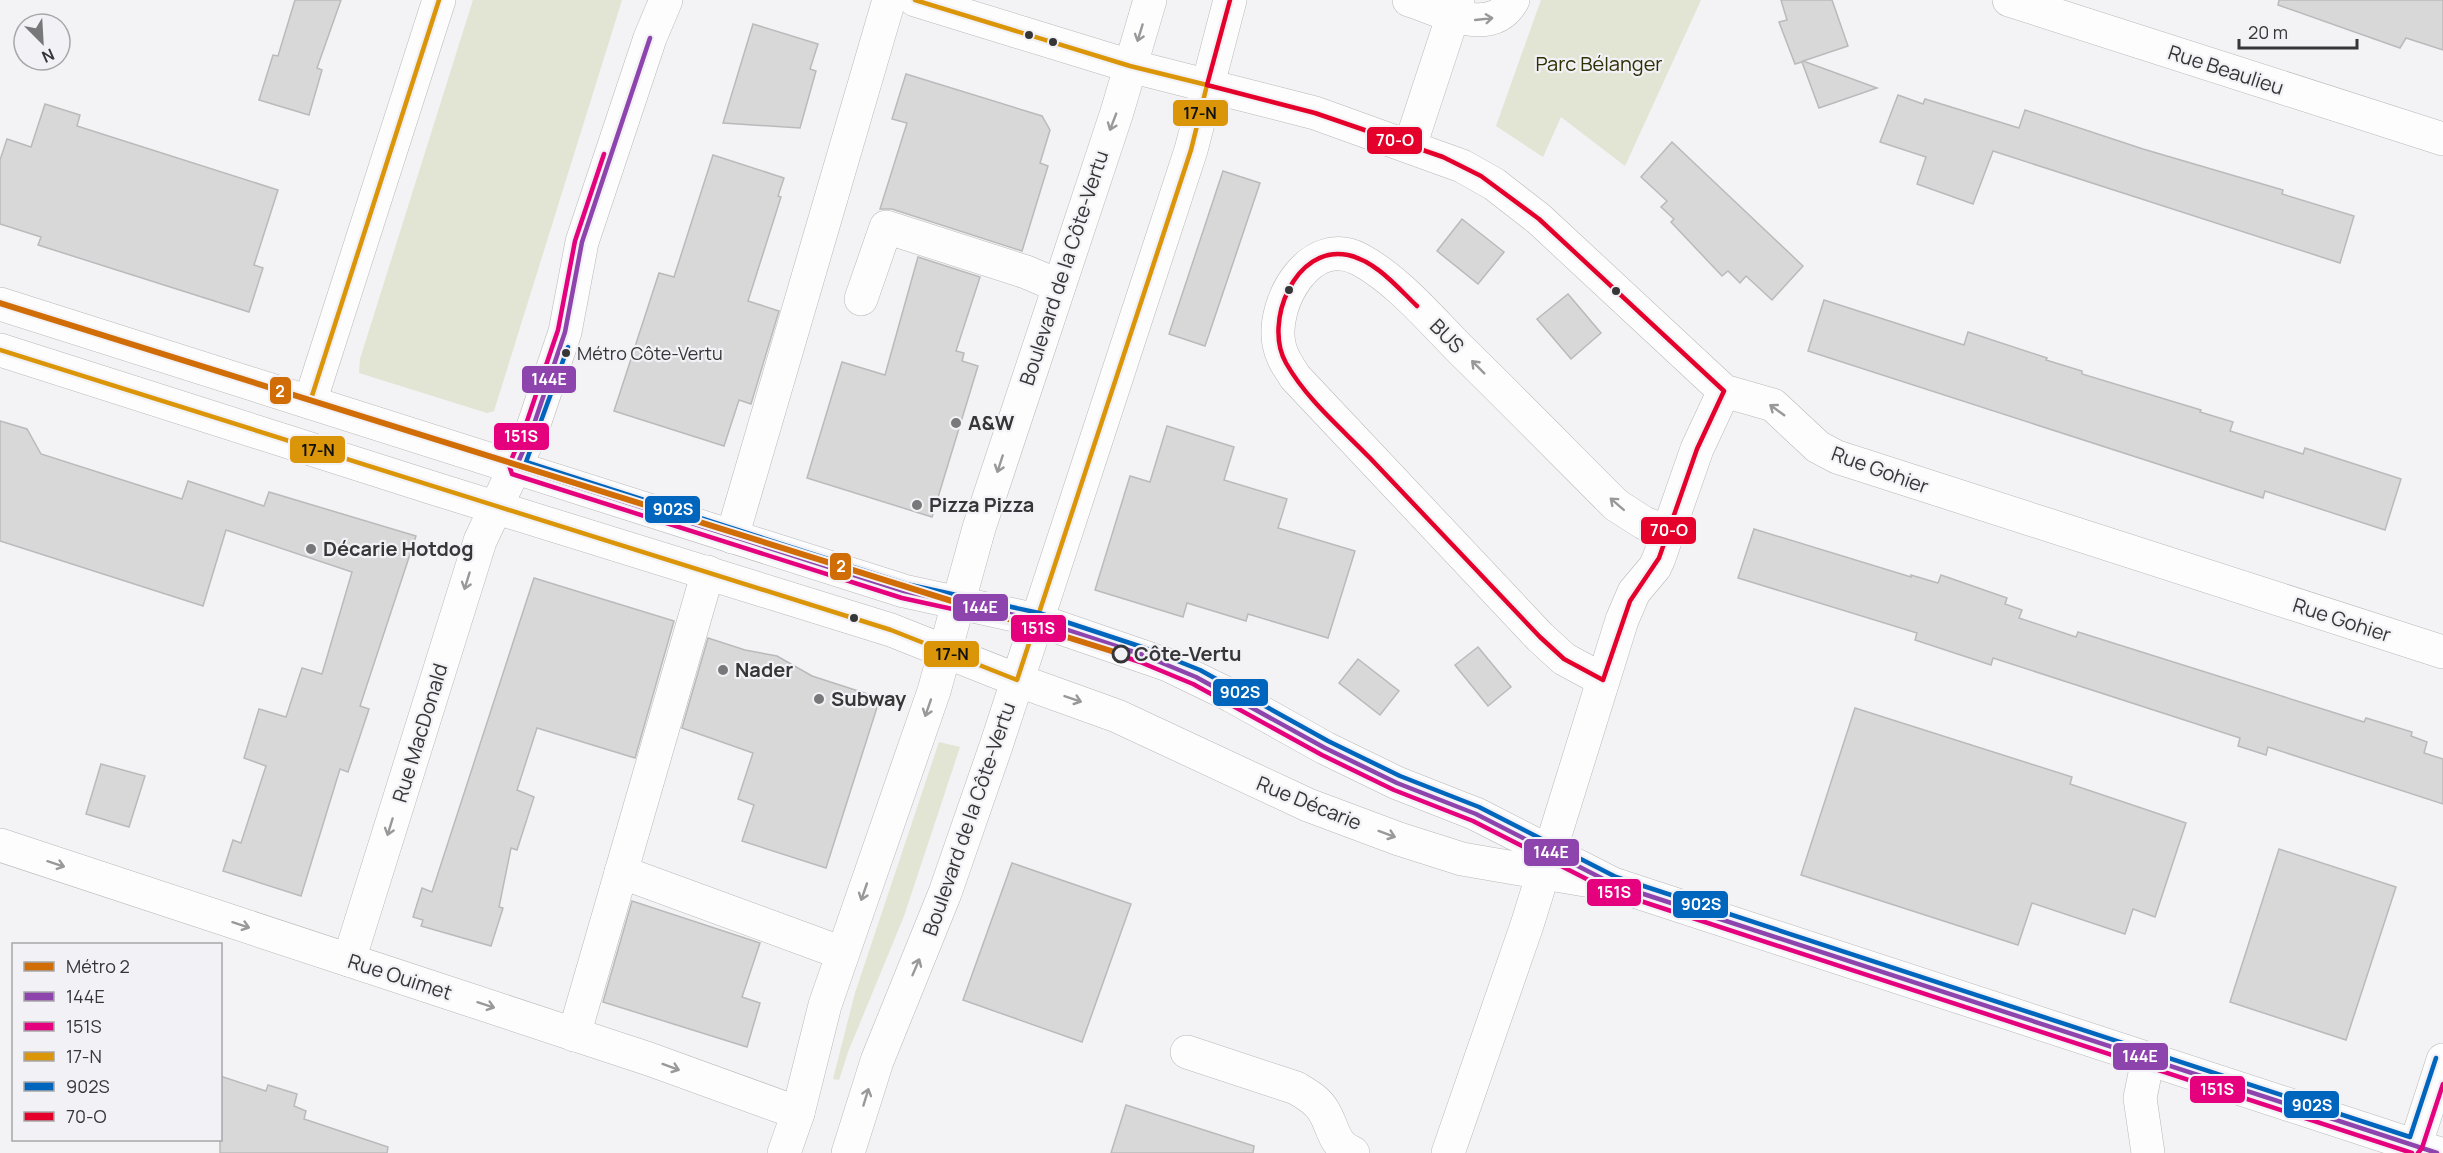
<svg xmlns="http://www.w3.org/2000/svg" width="2443" height="1153" viewBox="0 0 2443 1153" font-family="Manrope,sans-serif">
<style>
.green{fill:#e2e4d4}
.building{fill:#d8d8d9;stroke:#bababb;stroke-width:1.5}
.lines{fill:none;stroke-linecap:round;stroke-linejoin:round}
.minor-casing{stroke:#b8b8b9;stroke-width:34}
.major-casing{stroke:#b8b8b9;stroke-width:34}
.minor{stroke:#fdfdfd;stroke-width:33}
.major{stroke:#fdfdfd;stroke-width:33}
.bus-1-casing{stroke:#f2f1f5;stroke-width:9}
.bus-2-casing{stroke:#f2f1f5;stroke-width:9}
.bus-3-casing{stroke:#f2f1f5;stroke-width:9}
.bus-4-casing{stroke:#f2f1f5;stroke-width:9}
.bus-5-casing{stroke:#f2f1f5;stroke-width:9}
.bus-1{stroke:#8e44ad;stroke-width:4.5}
.bus-2{stroke:#e5007d;stroke-width:4.5}
.bus-3{stroke:#da9508;stroke-width:4.5}
.bus-4{stroke:#0065bd;stroke-width:4.5}
.bus-5{stroke:#e4002b;stroke-width:4.5}
.metro-1-casing{stroke:#f2f1f5;stroke-width:10}
.metro-1{stroke:#d06d07;stroke-width:6}
.oneway{stroke:#9a999a}
.bus-dot{fill:#363537;stroke:#f2f1f5;stroke-width:2}
.poi-dot{fill:#787779;stroke:#f2f1f5;stroke-width:2}
.stop-dot{fill:#f2f1f5;stroke:#363537;stroke-width:3}
.labels{text-anchor:middle;stroke-width:4.5;stroke-linejoin:round;paint-order:stroke}
.bus-label{font-size:18px;fill:#363537;stroke:#f2f1f5;text-anchor:start}
.park-label{font-size:20px;fill:#303005;stroke:#f2f1f5}
.street-label{font-size:20px;fill:#363537;stroke:#f2f1f5}
.poi-label{font-size:20px;font-weight:bold;fill:#363537;stroke:#f2f1f5;text-anchor:start}
.stop-label{font-size:20px;font-weight:bold;fill:#363537;stroke:#f2f1f5;text-anchor:start}
.line-badge{stroke:#f2f1f5;stroke-width:2}
.badge-label{font-size:16px;text-anchor:middle;font-weight:bold;fill:#fff}
.pale-badge-label{font-size:16px;text-anchor:middle;font-weight:bold;fill:#111}
</style>
<rect width="100%" height="100%" fill="#f3f2f4"/>
<g class="green">
<path d="M473,0H622L494,411L487,413L359,373L360,359Z"/>
<path d="M1541,0H1701L1625,166L1561,117L1543,157L1496,126Z"/>
<path d="M939,742L960,747L904,916L848,1052L839,1080L833,1079L855,993Z"/>
</g>
<g class="building">
<path d="M295,0H341L317,68L322,70L309,115L259,100L273,55L278,56Z"/>
<path d="M1781,0H1832L1848,46L1803,61L1877,88L1819,108L1802,62L1795,64L1779,22L1787,20Z"/>
<path d="M2279,0H2443V50L2406,38L2400,48L2278,5Z"/>
<path d="M753,24L818,44L810,69L816,71L800,128L723,123Z"/>
<path d="M906,74L1042,116L1050,130L1040,163L1048,166L1022,251L892,209H880L907,123L892,119Z"/>
<path d="M1898,95L1923,104L1925,99L2019,128L2025,110L2143,149L2283,190L2282,194L2354,216L2340,263L1993,151L1973,204L1917,184L1926,157L1880,142Z"/>
<path d="M45,104L80,115L77,126L278,190L254,265L263,268L249,312L38,245L41,237L0,224V160L7,139L31,147Z"/>
<path d="M1672,142L1803,266L1772,300L1746,276L1740,283L1728,271L1722,276L1671,222L1674,219L1661,207L1667,201L1641,177Z"/>
<path d="M713,155L784,178L778,196L781,197L748,301L779,311L751,404L739,400L724,446L614,411L659,273L674,277Z"/>
<path d="M1223,171L1260,183L1205,346L1169,334Z"/>
<path d="M1462,219L1504,252L1478,284L1437,251Z"/>
<path d="M918,257L980,277L956,351L964,353L962,361L978,366L932,517L807,478L842,362L885,375Z"/>
<path d="M1568,294L1601,333L1571,359L1537,319Z"/>
<path d="M1824,300L1964,345L1968,332L2047,358L2046,360L2082,371V374L2201,410L2200,412L2233,422L2230,431L2303,454L2305,448L2401,479L2385,530L2265,491L2263,498L1808,351Z"/>
<path d="M0,421L27,429L41,454L182,499L188,481L264,506L269,492L416,536L360,706L369,709L348,772L340,769L301,896L223,871L233,840L241,843L266,766L244,758L259,709L286,717L302,668L322,674L352,572L226,530L203,606L0,541Z"/>
<path d="M1167,426L1234,447L1224,480L1287,499L1278,528L1355,551L1328,638L1248,614L1246,621L1187,603L1183,617L1095,590L1130,476L1150,482Z"/>
<path d="M1754,529L1911,577V575L1938,583L1941,575L2007,598L2005,604L2022,610L2019,618L2076,637L2078,632L2364,722L2366,718L2412,732L2411,736L2427,742L2424,753L2443,759V804L2268,747L2266,755L2238,746L2240,738L1993,658L1991,665L1915,640L1917,633L1738,578Z"/>
<path d="M534,578L674,621L635,758L537,728L517,790L534,797L517,850L511,848L499,907L503,908L491,946L421,926L423,920L413,917L422,888L432,892Z"/>
<path d="M708,638L745,650L777,656L812,676L880,698L826,868L742,841L754,805L738,799L753,753L682,728Z"/>
<path d="M1478,647L1511,687L1488,706L1455,665Z"/>
<path d="M1358,659L1399,691L1380,715L1339,683Z"/>
<path d="M1855,708L2072,777L2070,784L2186,823L2155,917L2133,909L2125,934L2032,903L2018,945L1801,875Z"/>
<path d="M101,764L145,776L129,827L86,814Z"/>
<path d="M2279,849L2396,887L2346,1040L2230,1002Z"/>
<path d="M1012,863L1131,904L1082,1042L963,1000Z"/>
<path d="M632,901L760,943L742,997L760,1003L747,1047L603,1002Z"/>
<path d="M220,1076L266,1091L268,1085L297,1094L294,1106L306,1111L304,1119L388,1147L387,1153H220Z"/>
<path d="M1126,1105L1254,1146L1253,1153H1111Z"/>
</g>
<g class="lines">
<defs>
<g id="minor">
<path d="M915,0L1130,66L1315,113L1462,166L1494,184L1539,219L1724,391L1773,405L1818,447L1837,457L2443,652"/>
<path d="M1409,0C1441,10 1491,39 1513,0"/>
<path d="M2009,0L2443,139"/>
<path d="M1410,146L1458,0"/>
<path d="M861,299L886,227L1026,272L1059,286"/>
<path d="M0,304L904,591L1037,620L1168,665L1232,696L1325,748L1397,783L1476,814L1613,884L2437,1153"/>
<path d="M0,350L436,489L891,630L1017,680L1117,716L1308,805L1399,839L1462,859L1585,880"/>
<path d="M310,402L439,0"/>
<path d="M732,537L889,0"/>
<path d="M1603,680L1564,659L1540,637L1295,377C1289,367 1281,357 1279,344C1271,303 1310,234 1359,259C1398,280 1430,319 1461,350C1513,401 1564,453 1616,505L1644,523L1668,532"/>
<path d="M0,845L649,1059L798,1113"/>
<path d="M621,872L842,953"/>
<path d="M349,960L480,541L531,433L565,332L582,242L650,38L666,0"/>
<path d="M574,1035L708,572"/>
<path d="M1187,1052L1296,1088C1306,1094 1317,1100 1323,1110C1334,1127 1332,1144 1353,1153"/>
<path d="M1448,1153L1527,925L1622,620L1634,592L1655,567L1659,558L1697,449L1724,391"/>
<path d="M2148,1153L2140,1098L2148,1059"/>
<path d="M2413,1153L2443,1060"/>
</g>
<g id="major">
<path d="M784,1153L798,1113L825,1005L934,691L979,528L1117,112L1150,0"/>
<path d="M848,1153L877,1061L945,893L996,746L1191,150L1230,0"/>
</g>
</defs>
<use href="#minor" class="minor-casing"/>
<use href="#major" class="major-casing"/>
<use href="#minor" class="minor"/>
<use href="#major" class="major"/>
<defs>
<path id="bus-1" d="M650,38L582,242L565,332L531,433L516,467L904,591L1037,620L1143,655L1196,677L1325,748L1397,783L1476,814L1613,884L2437,1153"/>
<g id="bus-2">
<path d="M604,154L575,241L558,330L524,430L509,465L512,474L902,598L1035,627L1140,662L1193,684L1322,755L1394,790L1473,821L1610,891L2412,1153"/>
<path d="M2418,1153L2422,1148L2443,1084"/>
</g>
<g id="bus-3">
<path d="M0,350L891,630L1017,680L1191,150L1207,85L1130,66L915,0"/>
<path d="M310,402L439,0"/>
</g>
<path id="bus-4" d="M568,347L526,462L906,584L1039,613L1145,648L1200,670L1328,741L1400,776L1479,807L1616,877L2410,1137L2436,1058"/>
<path id="bus-5" d="M1230,0L1207,85L1315,113L1443,157L1481,176L1539,219L1724,391L1697,449L1659,558L1630,601L1603,680L1564,659L1540,637C1483,577 1427,518 1370,458C1341,428 1307,400 1286,363C1263,323 1295,244 1348,255C1376,261 1398,288 1417,306"/>
</defs>
<use href="#bus-1" class="bus-1-casing"/>
<use href="#bus-2" class="bus-2-casing"/>
<use href="#bus-3" class="bus-3-casing"/>
<use href="#bus-4" class="bus-4-casing"/>
<use href="#bus-5" class="bus-5-casing"/>
<use href="#bus-1" class="bus-1"/>
<use href="#bus-2" class="bus-2"/>
<use href="#bus-3" class="bus-3"/>
<use href="#bus-4" class="bus-4"/>
<use href="#bus-5" class="bus-5"/>
<defs>
<path id="metro-1" d="M0,303L1121,654"/>
</defs>
<use href="#metro-1" class="metro-1-casing"/>
<use href="#metro-1" class="metro-1"/>
</g>
<defs><path id="oneway-shaft" d="M-6 0H5M1.5-3L5.5 0L1.5 3" fill="none" stroke-width="1.6" stroke-linecap="round" stroke-linejoin="round" transform="scale(1.5)"/></defs>
<g class="oneway">
<use href="#oneway-shaft" transform="translate(1484 19) rotate(-6)"/>
<use href="#oneway-shaft" transform="translate(1140 33) rotate(107)"/>
<use href="#oneway-shaft" transform="translate(1113 122) rotate(111)"/>
<use href="#oneway-shaft" transform="translate(1478 367) rotate(-135)"/>
<use href="#oneway-shaft" transform="translate(1777 410) rotate(-144)"/>
<use href="#oneway-shaft" transform="translate(1000 464) rotate(108)"/>
<use href="#oneway-shaft" transform="translate(1617 504) rotate(-139)"/>
<use href="#oneway-shaft" transform="translate(467 581) rotate(107)"/>
<use href="#oneway-shaft" transform="translate(1073 699) rotate(19)"/>
<use href="#oneway-shaft" transform="translate(928 708) rotate(109)"/>
<use href="#oneway-shaft" transform="translate(390 827) rotate(107)"/>
<use href="#oneway-shaft" transform="translate(1387 834) rotate(20)"/>
<use href="#oneway-shaft" transform="translate(56 864) rotate(18)"/>
<use href="#oneway-shaft" transform="translate(864 892) rotate(109)"/>
<use href="#oneway-shaft" transform="translate(241 925) rotate(18)"/>
<use href="#oneway-shaft" transform="translate(916 967) rotate(-67)"/>
<use href="#oneway-shaft" transform="translate(486 1005) rotate(18)"/>
<use href="#oneway-shaft" transform="translate(671 1067) rotate(20)"/>
<use href="#oneway-shaft" transform="translate(866 1097) rotate(-73)"/>
</g>
<g class="bus-dot">
<circle cx="1029" cy="35" r="5"/>
<circle cx="1053" cy="42" r="5"/>
<circle cx="1289" cy="290" r="5"/>
<circle cx="1616" cy="291" r="5"/>
<circle cx="566" cy="353" r="5"/>
<circle cx="854" cy="618" r="5"/>
</g>
<g class="poi-dot">
<circle cx="956" cy="423" r="6"/>
<circle cx="917" cy="505" r="6"/>
<circle cx="311" cy="549" r="6"/>
<circle cx="723" cy="670" r="6"/>
<circle cx="819" cy="699" r="6"/>
</g>
<circle class="stop-dot" cx="1121" cy="654" r="8"/>
<g class="labels">
<g class="bus-label">
<text x="577" y="360">Métro Côte-Vertu</text>
</g>
<g class="park-label">
<text x="1599" y="71">Parc Bélanger</text>
</g>
<g class="street-label">
<text transform="translate(2226 70) rotate(18)" y="7">Rue Beaulieu</text>
<text transform="translate(1064 268) rotate(-72)" y="7">Boulevard de la Côte-Vertu</text>
<text transform="translate(1447 336) rotate(45)" y="7">BUS</text>
<text transform="translate(1880 470) rotate(20)" y="7">Rue Gohier</text>
<text transform="translate(2342 620) rotate(18)" y="7">Rue Gohier</text>
<text transform="translate(420 733) rotate(-73)" y="7">Rue MacDonald</text>
<text transform="translate(1309 803) rotate(22)" y="7">Rue Décarie</text>
<text transform="translate(969 819) rotate(-71)" y="7">Boulevard de la Côte-Vertu</text>
<text transform="translate(400 977) rotate(18)" y="7">Rue Ouimet</text>
</g>
<g class="poi-label">
<text x="968" y="430">A&amp;W</text>
<text x="929" y="512">Pizza Pizza</text>
<text x="323" y="556">Décarie Hotdog</text>
<text x="735" y="677">Nader</text>
<text x="831" y="706">Subway</text>
</g>
<g class="stop-label">
<text x="1134" y="661">Côte-Vertu</text>
</g>
</g>
<g class="line-badge">
<rect x="1172" y="99" width="57" height="28" rx="6" fill="#da9508"/>
<rect x="1366" y="126" width="57" height="29" rx="6" fill="#e4002b"/>
<rect x="521" y="365" width="56" height="29" rx="6" fill="#8e44ad"/>
<rect x="269" y="376" width="23" height="29" rx="6" fill="#d06d07"/>
<rect x="493" y="422" width="57" height="29" rx="6" fill="#e5007d"/>
<rect x="289" y="435" width="57" height="29" rx="6" fill="#da9508"/>
<rect x="644" y="495" width="57" height="29" rx="6" fill="#0065bd"/>
<rect x="1640" y="516" width="57" height="29" rx="6" fill="#e4002b"/>
<rect x="829" y="552" width="23" height="29" rx="6" fill="#d06d07"/>
<rect x="952" y="593" width="57" height="29" rx="6" fill="#8e44ad"/>
<rect x="1010" y="614" width="57" height="29" rx="6" fill="#e5007d"/>
<rect x="923" y="640" width="57" height="28" rx="6" fill="#da9508"/>
<rect x="1212" y="678" width="57" height="29" rx="6" fill="#0065bd"/>
<rect x="1523" y="838" width="57" height="29" rx="6" fill="#8e44ad"/>
<rect x="1586" y="878" width="56" height="29" rx="6" fill="#e5007d"/>
<rect x="1672" y="890" width="57" height="29" rx="6" fill="#0065bd"/>
<rect x="2112" y="1042" width="57" height="29" rx="6" fill="#8e44ad"/>
<rect x="2189" y="1075" width="57" height="29" rx="6" fill="#e5007d"/>
<rect x="2283" y="1090" width="57" height="29" rx="6" fill="#0065bd"/>
</g>
<g class="badge-label">
<text x="1395" y="146">70-O</text>
<text x="549" y="385">144E</text>
<text x="280" y="397">2</text>
<text x="521" y="442">151S</text>
<text x="673" y="515">902S</text>
<text x="1669" y="536">70-O</text>
<text x="841" y="572">2</text>
<text x="980" y="613">144E</text>
<text x="1038" y="634">151S</text>
<text x="1240" y="698">902S</text>
<text x="1551" y="858">144E</text>
<text x="1614" y="898">151S</text>
<text x="1701" y="910">902S</text>
<text x="2140" y="1062">144E</text>
<text x="2217" y="1095">151S</text>
<text x="2312" y="1111">902S</text>
</g>
<g class="pale-badge-label">
<text x="1200" y="119">17-N</text>
<text x="318" y="456">17-N</text>
<text x="952" y="660">17-N</text>
</g>
<rect x="12" y="943" width="210" height="198" fill="#f2f1f5" stroke="#a7a6a9" stroke-width="1.5"/>
<rect x="24" y="962" width="30" height="9" fill="#d06d07" stroke="#a7a6a9" stroke-width="1.5"/>
<text x="66" y="973" font-size="18" fill="#363537">Métro 2</text>
<rect x="24" y="992" width="30" height="9" fill="#8e44ad" stroke="#a7a6a9" stroke-width="1.5"/>
<text x="66" y="1003" font-size="18" fill="#363537">144E</text>
<rect x="24" y="1022" width="30" height="9" fill="#e5007d" stroke="#a7a6a9" stroke-width="1.5"/>
<text x="66" y="1033" font-size="18" fill="#363537">151S</text>
<rect x="24" y="1052" width="30" height="9" fill="#da9508" stroke="#a7a6a9" stroke-width="1.5"/>
<text x="66" y="1063" font-size="18" fill="#363537">17-N</text>
<rect x="24" y="1082" width="30" height="9" fill="#0065bd" stroke="#a7a6a9" stroke-width="1.5"/>
<text x="66" y="1093" font-size="18" fill="#363537">902S</text>
<rect x="24" y="1112" width="30" height="9" fill="#e4002b" stroke="#a7a6a9" stroke-width="1.5"/>
<text x="66" y="1123" font-size="18" fill="#363537">70-O</text>
<g transform="translate(42 42) rotate(156)"><circle r="28" fill="#f2f1f5" stroke="#a7a6a9" stroke-width="1.5"/>
<path d="M0-4.5L10 22L0 15L-10 22Z" fill="#787779"/>
<text y="-9" font-size="16" font-weight="bold" text-anchor="middle" fill="#363537">N</text>
</g>
<path d="M2239 39v9h118v-9" fill="none" stroke="#363537" stroke-width="3"/>
<text x="2248" y="39" font-size="18" fill="#363537" stroke="#f2f1f5" stroke-width="4.5" paint-order="stroke">20 m</text>
</svg>
